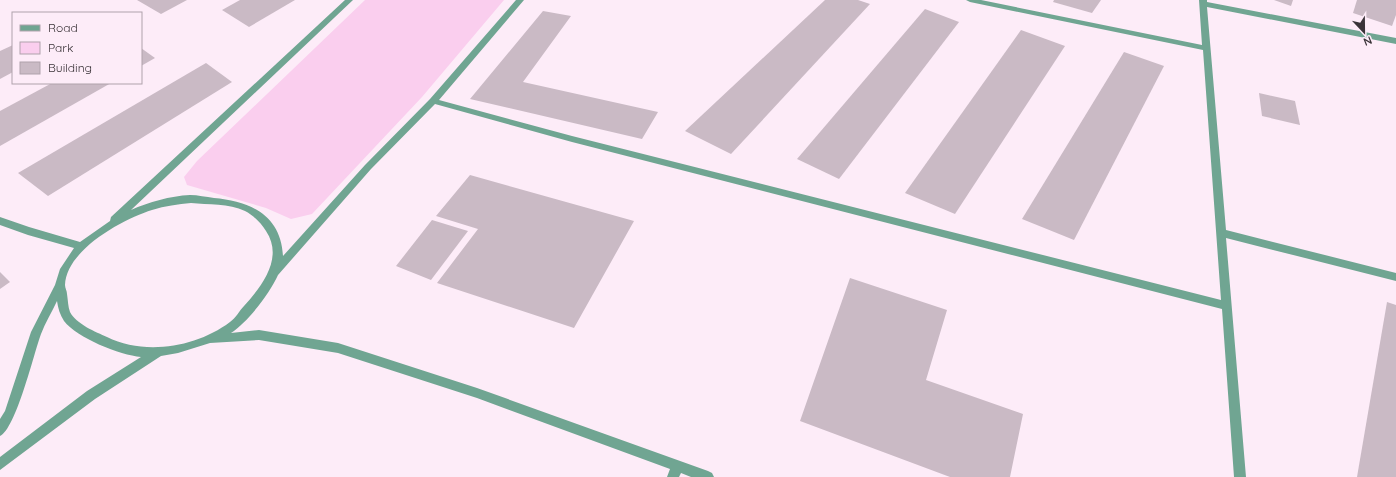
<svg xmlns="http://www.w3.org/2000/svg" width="1396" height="477" viewBox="0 0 1396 477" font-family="Quicksand,sans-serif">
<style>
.green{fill:#faceee}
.building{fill:#cabac5}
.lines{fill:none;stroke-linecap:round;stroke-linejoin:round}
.street{fill:#70a592;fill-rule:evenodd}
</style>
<rect width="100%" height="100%" fill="#fdecf8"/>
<path class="green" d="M365,0H504L422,97L312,214L291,219L266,208L187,185L184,177L197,161Z"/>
<g class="building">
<path d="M137,0H187L161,14Z"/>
<path d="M240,0H295L249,27L222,10Z"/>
<path d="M825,0H858L870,4L731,154L685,131Z"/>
<path d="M1054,0H1101L1092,13L1053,2Z"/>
<path d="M1274,0H1293L1291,6Z"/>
<path d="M1357,0H1396V15L1392,26L1353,13Z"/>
<path d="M925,9L959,22L839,179L797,159Z"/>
<path d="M543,11L571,16L523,82L658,112L642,139L470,99Z"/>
<path d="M1021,30L1065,46L955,214L905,193Z"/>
<path d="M13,45V72L0,79V51Z"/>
<path d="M141,48L155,58L141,66Z"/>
<path d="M1124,52L1164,66L1074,240L1022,219Z"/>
<path d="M206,63L232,82L48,196L18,173Z"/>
<path d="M52,83H111L0,146V111Z"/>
<path d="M1259,93L1295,101L1300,125L1262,116Z"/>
<path d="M470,175L634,221L574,328L437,283L478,229L436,216Z"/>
<path d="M432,220L468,231L431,280L396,266Z"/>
<path d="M0,272L10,282L0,289Z"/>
<path d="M850,278L947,310L926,380L1023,414L1010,477H950L800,421Z"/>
<path d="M1387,302L1396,305V477H1357Z"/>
</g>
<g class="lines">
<path class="street" d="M345,0H353L131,210C149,202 170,196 190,195C198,195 206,197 214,198C250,201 281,215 283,256L365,165L430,99L516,0H524L439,100L572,136L1221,300L1203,50L970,2L966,0H981L1202,45L1199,0H1207V2L1396,38V44L1207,7L1226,230L1396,273V281L1226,238L1246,477H1234L1222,309L572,142L435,104L371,169L278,275C270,293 248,322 231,333L259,330L338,343L477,388L708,471L712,473L714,477H691L681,473L679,477H667L670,469L477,398L338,353L259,340L210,343L178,353L161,356L95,399L0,470V457L87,391L141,357C120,355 77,338 64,321C60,315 58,308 57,301C52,312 45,323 41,334C34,353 16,429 0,436V419L5,411L31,332L55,285L60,269L74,248L28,235L0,225V217L29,227L80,242L110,221L111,217ZM191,203C208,205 229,203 245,211C253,215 261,223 266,231C284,258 262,286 244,306C239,311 236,318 230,322C197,347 145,356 107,337C96,332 76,324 70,312C68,307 68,300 67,294C67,291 65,288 65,285C66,250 123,219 152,210C165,206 178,204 191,203Z"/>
</g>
<rect x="12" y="12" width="130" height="72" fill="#fdecf8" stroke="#afa2ab"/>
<rect x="20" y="25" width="20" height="6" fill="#70a592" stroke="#afa2ab"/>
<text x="48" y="32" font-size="12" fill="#3a3338">Road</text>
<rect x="20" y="42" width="20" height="12" fill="#faceee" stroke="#afa2ab"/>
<text x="48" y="52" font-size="12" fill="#3a3338">Park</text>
<rect x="20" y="62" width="20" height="12" fill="#cabac5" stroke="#afa2ab"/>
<text x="48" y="72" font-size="12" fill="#3a3338">Building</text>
<g transform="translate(1364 32) rotate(158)" stroke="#fdecf8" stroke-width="3" paint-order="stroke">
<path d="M0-3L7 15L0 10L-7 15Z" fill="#3a3338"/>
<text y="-6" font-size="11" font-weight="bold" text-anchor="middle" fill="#3a3338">N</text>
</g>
</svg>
